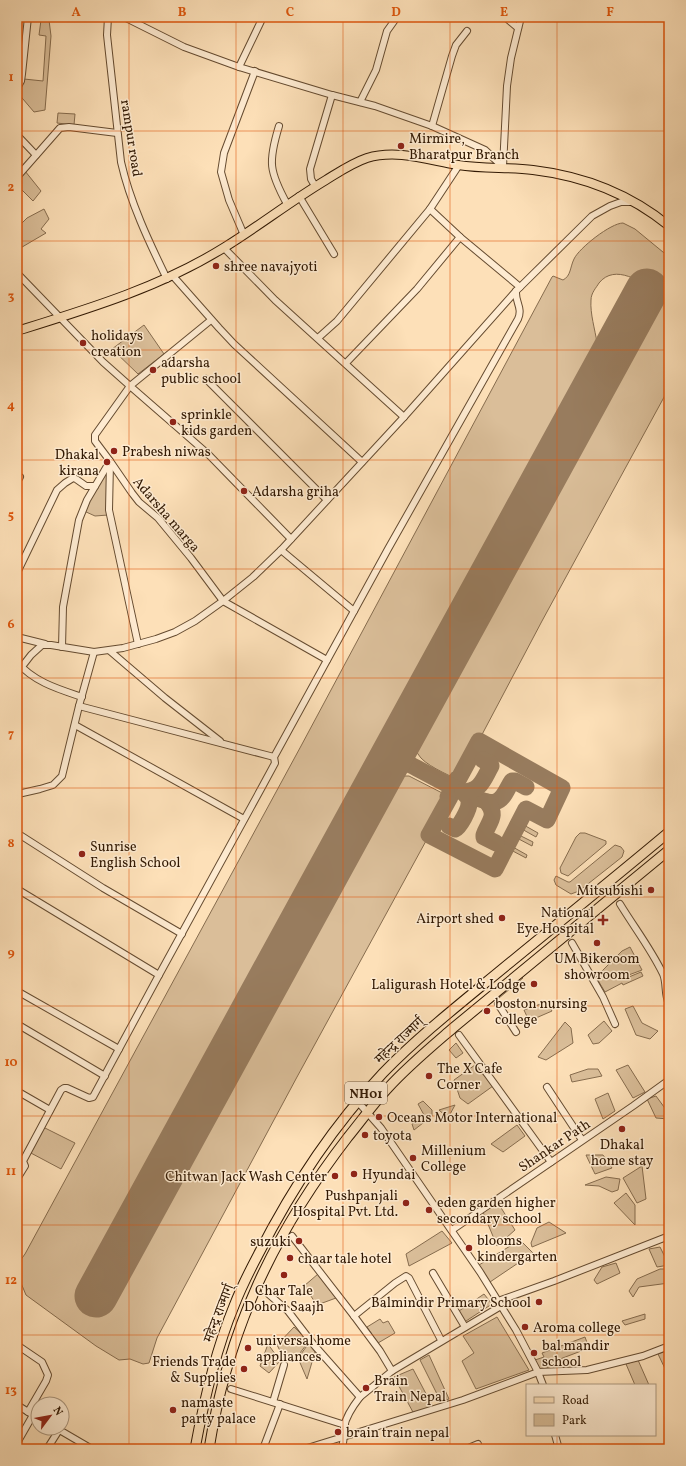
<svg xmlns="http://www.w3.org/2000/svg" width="686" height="1466" viewBox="0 0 686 1466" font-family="Vollkorn,'Noto Serif Devanagari',serif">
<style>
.green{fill:#dabe99;stroke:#866c4e}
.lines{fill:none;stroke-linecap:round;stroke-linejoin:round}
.taxiway{stroke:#987c5e;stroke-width:17}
.runway{stroke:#987c5e;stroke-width:43}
.minor-casing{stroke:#654b30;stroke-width:8}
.major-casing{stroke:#321903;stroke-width:10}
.highway-casing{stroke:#321903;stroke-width:11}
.minor{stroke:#feebd1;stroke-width:6}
.major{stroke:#fde0b8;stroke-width:8}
.highway{stroke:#fde0b8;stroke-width:9}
.grid{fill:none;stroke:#df560c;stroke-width:1;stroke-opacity:0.55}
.poi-dot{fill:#8f2418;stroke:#feebd1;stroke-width:1.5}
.labels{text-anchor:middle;stroke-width:3;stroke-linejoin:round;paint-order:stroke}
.shield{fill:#feebd1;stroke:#6f5841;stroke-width:1}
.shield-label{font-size:13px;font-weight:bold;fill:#321903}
.street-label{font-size:14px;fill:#321903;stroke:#feebd1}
.poi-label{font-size:14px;fill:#321903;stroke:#feebd1;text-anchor:start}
.neatline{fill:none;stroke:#df560c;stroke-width:1.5}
.grid-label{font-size:13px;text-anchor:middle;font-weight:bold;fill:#df560c}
</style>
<rect width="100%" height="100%" fill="#fde0b8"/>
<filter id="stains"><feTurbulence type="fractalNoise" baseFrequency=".005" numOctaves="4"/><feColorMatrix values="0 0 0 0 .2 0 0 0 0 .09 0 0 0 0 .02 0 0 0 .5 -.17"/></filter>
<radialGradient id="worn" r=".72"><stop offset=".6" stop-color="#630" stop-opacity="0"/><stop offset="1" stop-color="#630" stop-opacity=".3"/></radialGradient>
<g class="green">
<path d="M41,20H49L51,36L45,110L34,112L17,92L22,86L21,81L24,79L43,81L46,36L39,35Z"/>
<path d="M58,113L75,114L74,125L57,123Z"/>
<path d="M25,171L41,191L33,201L17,185V181Z"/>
<path d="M44,209L49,219L41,229L46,233L17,250V228L27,218Z"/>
<path d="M623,223L635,229L669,257V388L542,621L458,780C447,774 424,765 418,754C414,749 414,742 415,736L657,293C642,282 615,263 599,283C596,288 591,293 591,300C590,314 595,329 597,343L80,1292L105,1304L392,780L400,776H409L450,797L297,1077L157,1338L149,1363L143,1364L130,1359L119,1360L96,1346L26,1295L21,1283L17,1281V1265L25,1254L301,746L552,277L553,276L563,280C571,276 570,267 574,259C579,248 611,223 623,223Z"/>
<path d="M144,325L164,354L138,374L112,349Z"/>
<path d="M106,469L108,470V515L95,516L84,511Z"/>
<path d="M528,813L544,821L542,825L526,816Z"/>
<path d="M522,824L538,833L536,837L520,828Z"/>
<path d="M580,833H585L606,841V844L568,876L561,873L560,868L576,837Z"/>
<path d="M517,834L533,842L532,846L515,837Z"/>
<path d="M615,845L621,847L624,851L622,857L579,891L571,894L556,885L554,880L556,876L568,882H570Z"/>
<path d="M511,846L527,855L526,858L509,849Z"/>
<path d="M630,947L642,970L626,976L624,979L641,972L643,976L623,985L622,983L605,992L596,977L622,951Z"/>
<path d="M521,976L523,978L499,998H497Z"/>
<path d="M546,1002L552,1011L529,1021L524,1010Z"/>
<path d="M633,1006L642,1023L658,1031L650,1039L636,1035L625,1009Z"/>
<path d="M604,1021L612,1031L599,1043L593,1044L588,1035Z"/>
<path d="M565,1022L571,1028L573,1043L546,1060L538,1057Z"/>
<path d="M456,1043L463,1053L456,1058L449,1050Z"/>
<path d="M475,1065L493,1086L468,1104L460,1098L454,1080Z"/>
<path d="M628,1065L645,1092L633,1098L616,1070Z"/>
<path d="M588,1069H598L602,1076L572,1082L570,1075Z"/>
<path d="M608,1093L615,1111L603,1119L595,1099Z"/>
<path d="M656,1096L667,1111L669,1110V1119L656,1118L647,1099Z"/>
<path d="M423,1101L432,1110V1116L414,1130L412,1124L424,1115L418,1104Z"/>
<path d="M455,1105L448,1118L439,1110Z"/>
<path d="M517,1125L525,1136L503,1152L491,1144Z"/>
<path d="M43,1127L75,1143L61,1169L29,1152Z"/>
<path d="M586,1155H603L612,1168L595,1174Z"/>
<path d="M642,1166L646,1199L637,1203L623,1178Z"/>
<path d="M606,1177L620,1179L618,1190L612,1192L599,1186L585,1185Z"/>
<path d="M626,1193L635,1205V1225L614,1203Z"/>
<path d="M498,1203L515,1230L497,1246L483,1212Z"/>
<path d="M549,1222L566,1233L532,1247L531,1243L537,1228Z"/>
<path d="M442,1231L452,1243L409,1266L406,1254Z"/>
<path d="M520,1240L533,1253L490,1282L479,1265Z"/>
<path d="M660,1247L669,1265L657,1267L649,1249Z"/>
<path d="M616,1263L620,1273L597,1284L594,1280L602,1267Z"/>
<path d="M660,1269H669V1283L639,1287L633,1297L629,1291L637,1279Z"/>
<path d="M318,1274L336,1298L317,1305L304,1286Z"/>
<path d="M484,1294L492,1304L463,1323L459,1311Z"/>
<path d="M645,1314V1319L625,1325L622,1321Z"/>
<path d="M497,1317L529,1370L476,1389L462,1361L474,1353L463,1336Z"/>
<path d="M380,1319L383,1323L388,1321L395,1333L378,1343L367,1327Z"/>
<path d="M294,1327L309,1341L297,1357L286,1362L277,1345Z"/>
<path d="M585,1337L589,1348L547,1364L548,1368L541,1372L535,1360L544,1357L542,1353Z"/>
<path d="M309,1343L315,1352L307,1379L298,1358Z"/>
<path d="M268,1344L280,1361L269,1373L260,1366Z"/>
<path d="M669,1350V1377L658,1354Z"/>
<path d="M429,1355L449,1399L441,1402L420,1360Z"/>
<path d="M638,1360L649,1385H635L626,1364Z"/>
<path d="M413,1369L434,1409L414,1414L394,1377Z"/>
</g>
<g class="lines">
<g class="taxiway">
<path d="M403,735C399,746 399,755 409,764"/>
<path d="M479,741L562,788L547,820L526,809L495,869L429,835L450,797H448L457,779L458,780Z"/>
<path d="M383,772C390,764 398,760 409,764C423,771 483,806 495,802C504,800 507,788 512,781H515L526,787"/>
<path d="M487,802C498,816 489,821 484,835V837L496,843"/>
<path d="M449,826L455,829C460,827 469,809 469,804C470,799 466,795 463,792C481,791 483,780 491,766L490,763L483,760"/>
</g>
<path class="runway" d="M96,1296L647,290"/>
<defs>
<g id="minor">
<path d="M108,17L107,35L121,162C130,202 149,242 167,279"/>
<path d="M124,17L184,47L239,67L332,95L375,106L432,126L485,150L503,167"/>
<path d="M505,17L518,28"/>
<path d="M239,67L263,17"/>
<path d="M17,88L21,81L22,74L28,17"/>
<path d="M360,102L376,70L387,31L397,17"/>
<path d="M279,126C268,162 269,171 287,204"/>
<path d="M432,126L452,56L456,45L467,31"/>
<path d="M17,135L36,155"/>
<path d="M459,165L430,209L460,237L520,287"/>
<path d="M503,167L507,86L511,58L521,17"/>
<path d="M17,177L60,128L69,127L117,133"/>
<path d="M315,186L311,179L310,169L332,95"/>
<path d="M299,196L334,254"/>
<path d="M244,235L229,200L221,172L224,153L255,71"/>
<path d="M224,248L275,300L404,417"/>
<path d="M17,273L103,362L130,386L95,435V441L110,461L87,500L79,520L63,607L62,647"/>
<path d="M173,276L219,328L234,344L362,462"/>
<path d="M211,320L130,386L208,454L291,539"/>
<path d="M318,338L337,321L430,209"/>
<path d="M346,363L417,289L460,237"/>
<path d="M206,379L327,500"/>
<path d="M110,461L132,493L139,502L158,518L191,558L223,601L327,660"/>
<path d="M110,463L109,510L138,644"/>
<path d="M17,482L20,477"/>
<path d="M281,550L354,611"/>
<path d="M17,573L57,490L65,483L73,478L76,479L86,486H95"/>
<path d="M17,637L45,644"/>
<path d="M110,651L165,698L220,741"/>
<path d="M17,662C34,682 58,689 82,697"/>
<path d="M17,673L31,655L42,645H51L94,652L123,648L156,639L175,632L195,621L223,601L253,577L281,550L404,417L516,291L592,216L610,206L621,202H632"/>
<path d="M79,706L274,757"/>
<path d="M75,725L244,819"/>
<path d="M17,783L18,794"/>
<path d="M17,796L18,794L40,789L53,785L62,776L79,706L94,652"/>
<path d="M17,833L103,888L182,934"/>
<path d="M17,889L159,975L93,1097L89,1098L67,1088H64L61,1090L23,1161L25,1166L17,1179"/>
<path d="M620,904C634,927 651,949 663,974C667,983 664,994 669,1004"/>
<path d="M572,943L603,997L615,1024"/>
<path d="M159,975L262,787L275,763L274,757L388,549L518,319C523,308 515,302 516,291"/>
<path d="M17,991L119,1049"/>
<path d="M498,1004L516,1032"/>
<path d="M17,1024L105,1076"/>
<path d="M459,1035L551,1162"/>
<path d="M547,1087L582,1140"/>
<path d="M17,1091L50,1110"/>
<path d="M358,1102L381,1128L480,1272L516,1330L538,1372L543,1385"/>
<path d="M452,1230L633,1106L669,1080"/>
<path d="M292,1236L354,1316L380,1351L392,1371"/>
<path d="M433,1273L465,1327"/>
<path d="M265,1291L288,1311L314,1345L360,1397C353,1406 346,1416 344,1427C343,1435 345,1442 341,1449"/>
<path d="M498,1301L554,1281L669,1236"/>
<path d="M354,1316L395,1283L406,1276L409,1278L441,1340"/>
<path d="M17,1345L42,1362L48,1375L46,1381L28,1412"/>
<path d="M231,1389L345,1425"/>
<path d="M360,1397L392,1371L501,1306"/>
<path d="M273,1402L284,1365"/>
<path d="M17,1405L38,1418"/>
<path d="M56,1428L92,1449"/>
<path d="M555,1435L559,1449"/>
<path d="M17,1443L33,1415"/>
<path d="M47,1449L59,1430"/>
<path d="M263,1449L280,1404"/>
<path d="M304,1449L463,1400L538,1372L587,1370L643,1356L669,1346"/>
<path d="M466,1449L478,1444"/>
<path d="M666,1449L669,1448"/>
</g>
<path id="major" d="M17,331C88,309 161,287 225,247C259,226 291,201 326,180C339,172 352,163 367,158C397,149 428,160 458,165C483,169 508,167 533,170C583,176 630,194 669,226"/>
<g id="highway">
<path d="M195,1449C204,1400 215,1352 234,1306C241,1288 249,1272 258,1255C291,1190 332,1127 383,1073C419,1036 461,1003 501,970C557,924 613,879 669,832"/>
<path d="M209,1449C228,1329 274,1233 348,1137C361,1121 374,1103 388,1088C408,1066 431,1047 453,1028L669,850"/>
</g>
</defs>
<use href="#minor" class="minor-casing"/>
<use href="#major" class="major-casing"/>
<use href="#highway" class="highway-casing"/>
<use href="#minor" class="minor"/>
<use href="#major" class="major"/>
<use href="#highway" class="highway"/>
</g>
<path class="grid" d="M129,17V1449M236,17V1449M343,17V1449M450,17V1449M557,17V1385M17,131H669M17,241H669M17,350H669M17,460H669M17,569H669M17,678H669M17,788H669M17,897H669M17,1006H669M17,1116H669M17,1225H669M17,1335H669M557,1435V1449"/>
<g class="poi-dot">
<circle cx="401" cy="146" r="4"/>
<circle cx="216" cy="266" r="4"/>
<circle cx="83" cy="343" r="4"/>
<circle cx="153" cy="370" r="4"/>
<circle cx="173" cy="422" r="4"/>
<circle cx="114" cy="451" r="4"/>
<circle cx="107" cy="462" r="4"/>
<circle cx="244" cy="491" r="4"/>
<circle cx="82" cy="854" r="4"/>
<circle cx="651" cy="890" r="4"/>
<circle cx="502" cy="918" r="4"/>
<path d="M601 914h4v4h4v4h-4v4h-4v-4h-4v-4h4z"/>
<circle cx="597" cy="943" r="4"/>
<circle cx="534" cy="984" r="4"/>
<circle cx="487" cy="1011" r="4"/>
<circle cx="429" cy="1076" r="4"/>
<circle cx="379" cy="1117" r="4"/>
<circle cx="622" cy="1129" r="4"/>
<circle cx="365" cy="1135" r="4"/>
<circle cx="413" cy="1158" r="4"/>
<circle cx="354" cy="1174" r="4"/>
<circle cx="335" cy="1176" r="4"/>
<circle cx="406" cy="1203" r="4"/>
<circle cx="429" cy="1210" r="4"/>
<circle cx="299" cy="1241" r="4"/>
<circle cx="469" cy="1248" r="4"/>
<circle cx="290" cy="1258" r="4"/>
<circle cx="284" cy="1275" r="4"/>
<circle cx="539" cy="1302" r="4"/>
<circle cx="525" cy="1327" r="4"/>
<circle cx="248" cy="1348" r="4"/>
<circle cx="534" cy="1353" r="4"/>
<circle cx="244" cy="1369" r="4"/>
<circle cx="366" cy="1388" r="4"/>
<circle cx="173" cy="1410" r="4"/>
<circle cx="338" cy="1432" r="4"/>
</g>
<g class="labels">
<rect class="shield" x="345" y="1082" width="42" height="22" rx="3"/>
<g class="shield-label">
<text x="366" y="1098">NH01</text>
</g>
<g class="street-label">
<text transform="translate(132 138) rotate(81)" y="5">rampur road</text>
<text transform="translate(167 514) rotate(49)" y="5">Adarsha marga</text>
<text transform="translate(399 1040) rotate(-43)" y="5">महेन्द्र राज्मार्ग्</text>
<text transform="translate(554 1145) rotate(-34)" y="5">Shankar Path</text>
<text transform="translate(218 1313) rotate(-69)" y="5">महेन्द्र राज्मार्ग्</text>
</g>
<g class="poi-label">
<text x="409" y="143">Mirmire,<tspan x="409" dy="16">Bharatpur Branch</tspan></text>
<text x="224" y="271">shree navajyoti</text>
<text x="91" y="340">holidays<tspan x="91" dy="16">creation</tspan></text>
<text x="161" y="367">adarsha<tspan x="161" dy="16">public school</tspan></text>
<text x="181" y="419">sprinkle<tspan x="181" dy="16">kids garden</tspan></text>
<text x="122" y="456">Prabesh niwas</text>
<text x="99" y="459" text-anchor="end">Dhakal<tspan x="99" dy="16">kirana</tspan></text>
<text x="252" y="496">Adarsha griha</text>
<text x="90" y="851">Sunrise<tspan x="90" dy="16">English School</tspan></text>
<text x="643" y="895" text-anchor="end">Mitsubishi</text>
<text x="594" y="917" text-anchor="end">National<tspan x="594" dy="16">Eye Hospital</tspan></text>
<text x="494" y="923" text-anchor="end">Airport shed</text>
<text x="597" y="963" text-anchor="middle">UM Bikeroom<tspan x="597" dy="16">showroom</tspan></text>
<text x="526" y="989" text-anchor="end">Laligurash Hotel &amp; Lodge</text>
<text x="495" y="1008">boston nursing<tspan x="495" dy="16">college</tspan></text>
<text x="437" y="1073">The X Cafe<tspan x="437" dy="16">Corner</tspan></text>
<text x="387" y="1122">Oceans Motor International</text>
<text x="373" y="1140">toyota</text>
<text x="622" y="1149" text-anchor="middle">Dhakal<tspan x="622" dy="16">home stay</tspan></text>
<text x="421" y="1155">Millenium<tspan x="421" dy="16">College</tspan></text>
<text x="362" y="1179">Hyundai</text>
<text x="327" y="1181" text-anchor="end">Chitwan Jack Wash Center</text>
<text x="398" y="1200" text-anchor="end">Pushpanjali<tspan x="398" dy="16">Hospital Pvt. Ltd.</tspan></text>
<text x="437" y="1207">eden garden higher<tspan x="437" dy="16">secondary school</tspan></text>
<text x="477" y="1245">blooms<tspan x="477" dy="16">kindergarten</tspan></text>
<text x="291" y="1246" text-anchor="end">suzuki</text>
<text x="298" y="1263">chaar tale hotel</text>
<text x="284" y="1295" text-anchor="middle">Char Tale<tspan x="284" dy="16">Dohori Saajh</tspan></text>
<text x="531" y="1307" text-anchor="end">Balmindir Primary School</text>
<text x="533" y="1332">Aroma college</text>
<text x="256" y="1345">universal home<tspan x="256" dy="16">appliances</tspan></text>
<text x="542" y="1350">bal mandir<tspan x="542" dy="16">school</tspan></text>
<text x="236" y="1366" text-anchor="end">Friends Trade<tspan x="236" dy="16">&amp; Supplies</tspan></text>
<text x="374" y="1385">Brain<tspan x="374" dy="16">Train Nepal</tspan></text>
<text x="181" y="1407">namaste<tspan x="181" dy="16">party palace</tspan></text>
<text x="346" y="1437">brain train nepal</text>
</g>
</g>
<rect width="686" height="1466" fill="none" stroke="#fde0b8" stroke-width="44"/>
<rect x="526" y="1384" width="130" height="52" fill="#feebd1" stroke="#ac977f"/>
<rect x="534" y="1397" width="20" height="6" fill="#fde0b8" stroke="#ac977f"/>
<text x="562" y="1404" font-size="12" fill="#321903">Road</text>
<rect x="534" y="1414" width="20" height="12" fill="#dabe99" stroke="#ac977f"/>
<text x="562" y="1424" font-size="12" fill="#321903">Park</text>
<g transform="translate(50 1416) rotate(58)"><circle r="19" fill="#feebd1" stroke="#ac977f"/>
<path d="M0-3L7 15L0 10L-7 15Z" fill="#8f2418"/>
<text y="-6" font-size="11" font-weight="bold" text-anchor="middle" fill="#321903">N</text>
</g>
<rect x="22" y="22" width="642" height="1422" class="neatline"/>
<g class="grid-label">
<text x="76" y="16">A</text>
<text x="182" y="16">B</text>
<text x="290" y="16">C</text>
<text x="396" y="16">D</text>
<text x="504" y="16">E</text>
<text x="610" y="16">F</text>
<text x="11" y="81">1</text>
<text x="11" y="191">2</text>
<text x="11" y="300">3</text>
<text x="11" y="409">4</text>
<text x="11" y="519">5</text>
<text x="11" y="628">6</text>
<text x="11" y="738">7</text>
<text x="11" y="847">8</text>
<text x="11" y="956">9</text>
<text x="11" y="1066">10</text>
<text x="11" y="1175">11</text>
<text x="11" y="1284">12</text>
<text x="11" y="1394">13</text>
</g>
<rect width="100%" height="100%" filter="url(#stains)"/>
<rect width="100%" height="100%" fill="url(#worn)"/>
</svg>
